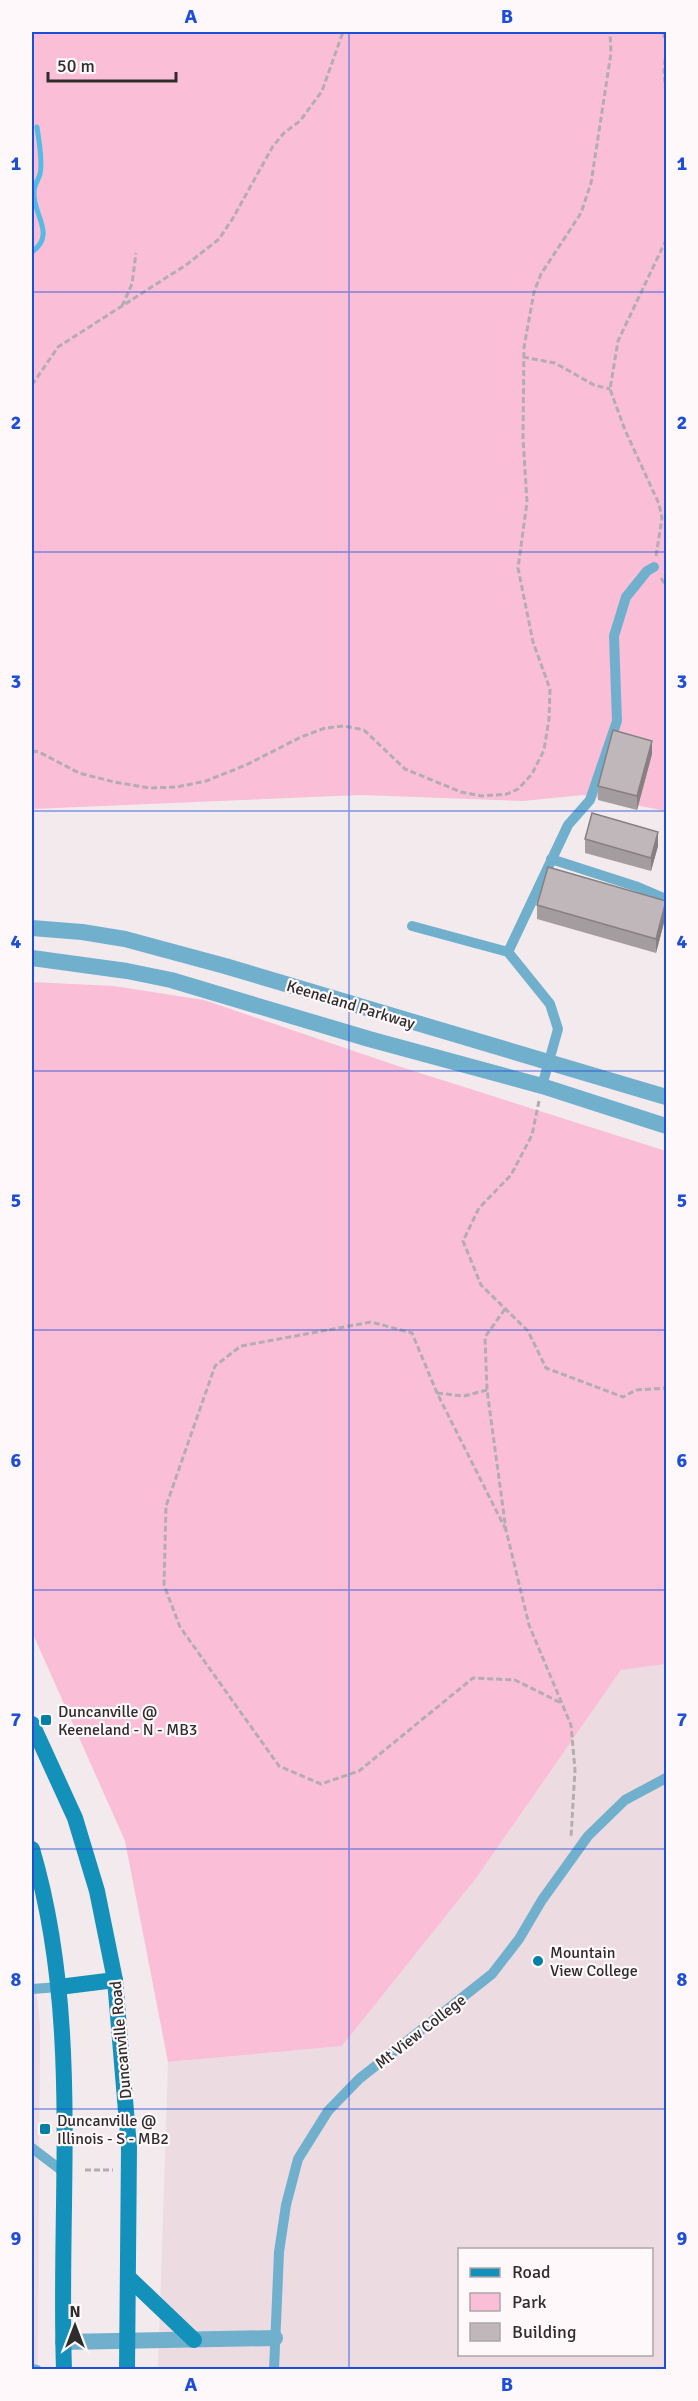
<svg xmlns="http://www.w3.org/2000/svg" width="698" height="2401" viewBox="0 0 698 2401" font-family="Signika,sans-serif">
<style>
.built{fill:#ecdce2;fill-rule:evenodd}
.green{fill:#fabfd7}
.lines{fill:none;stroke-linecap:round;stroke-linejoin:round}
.stream{stroke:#55bae4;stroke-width:5}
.path{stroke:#b4adb0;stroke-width:3;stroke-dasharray:6 3;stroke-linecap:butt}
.service{stroke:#71b0cd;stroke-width:10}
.minor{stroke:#71b0cd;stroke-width:16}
.tertiary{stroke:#71b0cd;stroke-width:16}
.secondary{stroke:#1491bb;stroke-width:16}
.wall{fill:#a49da0}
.shaded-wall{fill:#868082}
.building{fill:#bfb7ba;stroke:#868082;stroke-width:1.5}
.grid{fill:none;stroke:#1d4ed8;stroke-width:1.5;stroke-opacity:0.55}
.poi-dot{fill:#057fa5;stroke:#fff8fb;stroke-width:2}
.labels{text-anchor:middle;stroke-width:4.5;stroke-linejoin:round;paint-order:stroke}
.street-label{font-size:16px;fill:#2f2c2d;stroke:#fff8fb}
.poi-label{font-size:16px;fill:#2f2c2d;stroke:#fff8fb;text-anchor:start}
.neatline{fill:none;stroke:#1d4ed8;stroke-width:2}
.grid-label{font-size:20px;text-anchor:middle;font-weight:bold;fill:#1d4ed8}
</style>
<rect width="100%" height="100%" fill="#f3eaee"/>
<g class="built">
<path d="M666,1664V2369L158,2370L168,2062L342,2045L477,1877L621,1670ZM460,2250H652V2354H460Z"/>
<path d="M32,1946L40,2027L38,2370L32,2369Z"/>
</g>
<g class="green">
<path d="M32,32H666V811L583,795L523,801L360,795L32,809Z"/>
<path d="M32,982L114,986L204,1000L401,1067L666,1151V1664L621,1670L477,1877L342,2046L168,2062L125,1841L32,1632Z"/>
</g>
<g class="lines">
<path class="stream" d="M32,252C57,234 32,214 34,192C34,185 38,181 40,174C43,160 39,142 37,127"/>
<g class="path">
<path d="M663,32L666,44"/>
<path d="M666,50L664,71L666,95"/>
<path d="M122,306L132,284L136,253"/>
<path d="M523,357L555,363L594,385L610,389"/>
<path d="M32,385L58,347L186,265L219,239L233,218L273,146L284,133L300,121L322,91L343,32"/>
<path d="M656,556L662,518L659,504L625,430L610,389L618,341L666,240"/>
<path d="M661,578L666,586"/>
<path d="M32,751L39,752L79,773L114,782L149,788L177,787L206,781L246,765L301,737L325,728L344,726L364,730L405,769L461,792L482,796L507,794L518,789L532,774L544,750L549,719L550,689L533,642L518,568L527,502L523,438L524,347L534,292L541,274L581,213L591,183L611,53L610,32"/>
<path d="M539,1101L532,1135L511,1175L479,1208L463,1241L481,1285L528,1331L546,1368L623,1397L636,1390L666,1388"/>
<path d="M505,1309L485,1337L487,1390L506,1530L529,1625L571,1725L575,1770L571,1837"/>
<path d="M437,1393L464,1396L487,1390"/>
<path d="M506,1530L437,1393L412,1333L371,1322L241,1346L215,1366L166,1506L164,1585L180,1627L279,1766L321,1784L359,1771L473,1678L515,1680L561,1703"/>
<path d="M85,2170H113"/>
</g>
<g class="service">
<path d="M551,859L638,887L666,899"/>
<path d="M412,926L508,952L550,1004L558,1029L542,1086"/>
<path d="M508,952L568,825L590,800L617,721L614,636L626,597L647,571L654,567"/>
<path d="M32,1989L59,1987"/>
<path d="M32,2148L65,2173"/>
<path d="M32,2369L37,2370"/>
<path d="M274,2370L279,2252L286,2205L298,2159L328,2111L359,2079L492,1974L519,1939L542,1900L588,1836L625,1800L666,1778"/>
</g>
<path class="minor" d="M63,2342L275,2338"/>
<g class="tertiary">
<path d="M32,928L82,932L125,939L225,966L666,1097"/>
<path d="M32,958L127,971L171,980L369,1039L542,1086L666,1126"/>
</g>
<g class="secondary">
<path d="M32,1724L75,1818L97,1891L115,1980L129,2147L127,2370"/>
<path d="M32,1849C82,2018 58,2196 64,2370"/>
<path d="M59,1987L115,1980"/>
<path d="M128,2277L194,2340"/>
</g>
</g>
<g class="wall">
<path d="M652,754L637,810L598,800V786Z"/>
<path d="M585,839L658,846L651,871L585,853Z"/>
<path d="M537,905L666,915L656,953L537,919Z"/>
</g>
<g class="shaded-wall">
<path d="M652,741V754L637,810V796Z"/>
<path d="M658,832V846L651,871V858Z"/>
<path d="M666,901V915L656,953V939Z"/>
</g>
<g class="building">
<path d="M613,730L652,741L637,796L598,786Z"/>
<path d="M592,813L658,832L651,858L585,839Z"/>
<path d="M548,867L666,901L656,939L537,905Z"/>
</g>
<path class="grid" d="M349,32V2370M32,292H666M32,552H666M32,811H666M32,1071H666M32,1330H666M32,1590H666M32,1849H666M32,2109H666"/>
<g class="poi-dot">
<rect x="40" y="1714" width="12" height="12" rx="3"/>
<circle cx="538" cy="1961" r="6"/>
<rect x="39" y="2123" width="12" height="12" rx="3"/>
</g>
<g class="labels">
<g class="street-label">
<text transform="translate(351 1004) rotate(17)" y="6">Keeneland Parkway</text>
<text transform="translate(420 2031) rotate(-38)" y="6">Mt View College</text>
<text transform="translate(120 2040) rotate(-95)" y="6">Duncanville Road</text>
</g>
<g class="poi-label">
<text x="58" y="1717">Duncanville @<tspan x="58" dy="18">Keeneland - N - MB3</tspan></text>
<text x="550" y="1958">Mountain<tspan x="550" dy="18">View College</tspan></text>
<text x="57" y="2126">Duncanville @<tspan x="57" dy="18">Illinois - S - MB2</tspan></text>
</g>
</g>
<rect width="698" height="2401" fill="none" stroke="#fff8fb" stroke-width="66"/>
<rect x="458" y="2248" width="195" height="108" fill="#fff8fb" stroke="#aca6a9" stroke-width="1.5"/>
<rect x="470" y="2268" width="30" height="9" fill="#1491bb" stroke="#aca6a9" stroke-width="1.5"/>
<text x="512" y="2278" font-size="18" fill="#2f2c2d">Road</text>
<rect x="470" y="2293" width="30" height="18" fill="#fabfd7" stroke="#aca6a9" stroke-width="1.5"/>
<text x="512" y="2308" font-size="18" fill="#2f2c2d">Park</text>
<rect x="470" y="2323" width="30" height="18" fill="#bfb7ba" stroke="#aca6a9" stroke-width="1.5"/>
<text x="512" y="2338" font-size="18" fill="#2f2c2d">Building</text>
<g transform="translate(75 2326)" stroke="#fff8fb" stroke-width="4.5" paint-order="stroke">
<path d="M0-4.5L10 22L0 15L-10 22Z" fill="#2f2c2d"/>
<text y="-9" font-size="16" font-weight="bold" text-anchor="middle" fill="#2f2c2d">N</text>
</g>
<path d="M48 72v9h128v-9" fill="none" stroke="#2f2c2d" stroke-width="3"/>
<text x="57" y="72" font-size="18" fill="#2f2c2d" stroke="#fff8fb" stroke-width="4.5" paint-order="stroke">50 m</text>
<rect x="33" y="33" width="632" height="2335" class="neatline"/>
<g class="grid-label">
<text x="191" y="23">A</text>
<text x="507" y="23">B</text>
<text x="16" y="170">1</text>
<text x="682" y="170">1</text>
<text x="16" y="429">2</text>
<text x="682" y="429">2</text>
<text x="16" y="688">3</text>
<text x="682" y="688">3</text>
<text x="16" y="948">4</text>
<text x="682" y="948">4</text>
<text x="16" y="1207">5</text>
<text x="682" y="1207">5</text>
<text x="16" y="1467">6</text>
<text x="682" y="1467">6</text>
<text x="16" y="1726">7</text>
<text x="682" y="1726">7</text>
<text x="16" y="1986">8</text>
<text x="682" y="1986">8</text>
<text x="16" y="2245">9</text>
<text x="682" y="2245">9</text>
<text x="191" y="2391">A</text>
<text x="507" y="2391">B</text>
</g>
</svg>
